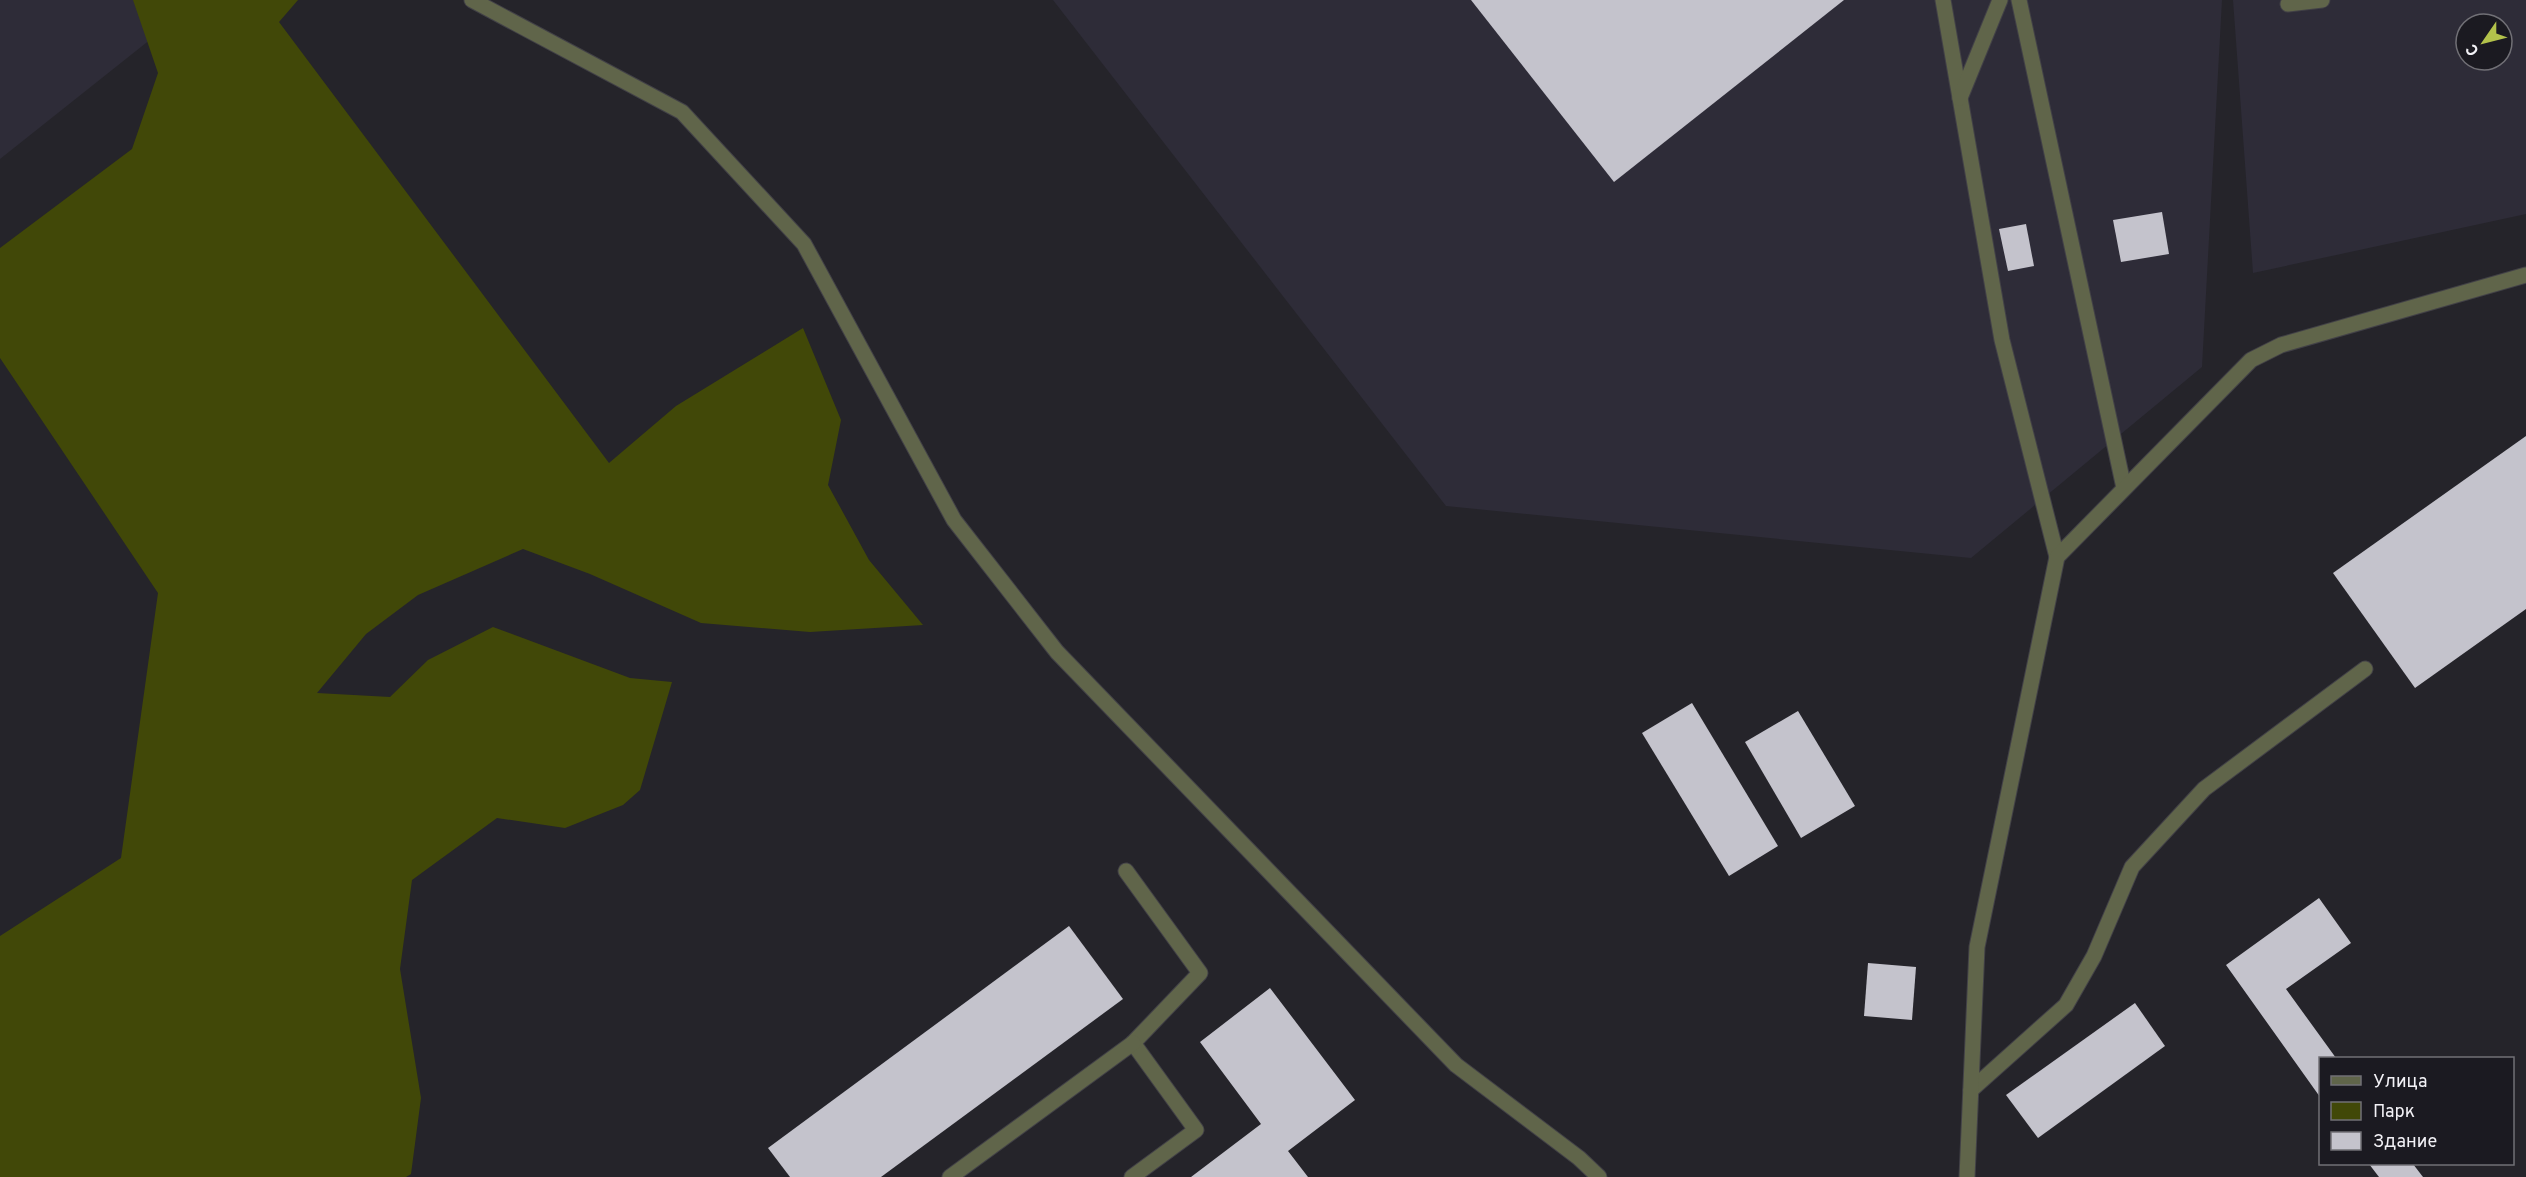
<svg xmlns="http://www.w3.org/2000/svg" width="2526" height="1177" viewBox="0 0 2526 1177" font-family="Overpass,sans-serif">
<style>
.built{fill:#2e2c38;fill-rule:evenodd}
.green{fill:#414808}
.building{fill:#c4c3cc}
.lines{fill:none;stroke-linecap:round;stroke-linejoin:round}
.minor-casing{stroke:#424147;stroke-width:17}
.minor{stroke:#60654a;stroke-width:15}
</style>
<rect width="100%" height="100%" fill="#25242a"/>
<g class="built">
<path d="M0,0H200L0,159Z"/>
<path d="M1053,0H2222L2202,367L1971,558L1446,506Z"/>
<path d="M2233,0H2526V214L2253,273ZM2466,24H2502V60H2466Z"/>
</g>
<path class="green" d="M133,0H298L279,22L609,463L676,406L803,328L841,420L828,485L869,560L923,625L810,632L701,623L590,574L523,549L418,595L366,634L317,693L390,697L428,660L493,627L630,678L672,682L640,790L623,805L565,828L497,818L412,880L400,969L421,1098L411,1174L406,1177H0V936L121,858L158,593L0,358V248L132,149L158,73Z"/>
<g class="building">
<path d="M1471,0H1844L1614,182Z"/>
<path d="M2162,212L2169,254L2121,262L2113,220Z"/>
<path d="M2026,224L2034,266L2008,271L1999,229Z"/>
<path d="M2526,436V609L2415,688L2333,573Z"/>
<path d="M1692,703L1778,846L1729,876L1642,733Z"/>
<path d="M1798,711L1855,806L1801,838L1745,742Z"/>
<path d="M2319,898L2351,943L2286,989L2336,1058H2320V1097L2226,965Z"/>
<path d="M1069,926L1123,999L881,1177H790L768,1148Z"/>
<path d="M1868,963L1916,967L1912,1020L1864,1016Z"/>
<path d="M1270,988L1355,1100L1288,1151L1308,1177H1191L1261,1124L1200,1042Z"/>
<path d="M2135,1003L2165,1046L2038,1138L2006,1095Z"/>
<path d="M2369,1164H2413L2423,1177H2379Z"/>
</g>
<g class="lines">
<defs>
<g id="minor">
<path d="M472,0L682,112L804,244L954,520L1057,652L1456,1065L1579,1158L1599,1177"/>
<path d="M1943,0L2002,340L2057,557"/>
<path d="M2019,0L2124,488"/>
<path d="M2288,4L2322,0"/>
<path d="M1960,98L2000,0"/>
<path d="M1126,871L1200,973L1133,1043L1196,1130L1132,1177"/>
<path d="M1971,1090L2066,1005L2094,956L2132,867L2204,789L2365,669"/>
<path d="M950,1177L1133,1043"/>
<path d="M1967,1177L1977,947L2057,557L2251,360L2281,345L2526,275"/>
</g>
</defs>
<use href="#minor" class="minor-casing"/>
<use href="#minor" class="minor"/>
</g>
<rect x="2319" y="1057" width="195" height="108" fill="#1b1a21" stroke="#717076" stroke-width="1.5"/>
<rect x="2331" y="1076" width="30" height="9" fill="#60654a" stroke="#717076" stroke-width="1.5"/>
<text x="2373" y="1087" font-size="18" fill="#f2f1f6">Улица</text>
<rect x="2331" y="1102" width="30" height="18" fill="#414808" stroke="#717076" stroke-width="1.5"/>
<text x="2373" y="1117" font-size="18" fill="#f2f1f6">Парк</text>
<rect x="2331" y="1132" width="30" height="18" fill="#c4c3cc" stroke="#717076" stroke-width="1.5"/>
<text x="2373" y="1147" font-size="18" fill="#f2f1f6">Здание</text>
<g transform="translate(2484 42) rotate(235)"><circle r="28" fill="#1b1a21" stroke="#717076" stroke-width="1.5"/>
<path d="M0-4.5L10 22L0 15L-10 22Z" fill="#b3c24b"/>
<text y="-9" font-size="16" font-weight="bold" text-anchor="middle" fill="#f2f1f6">С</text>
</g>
</svg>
